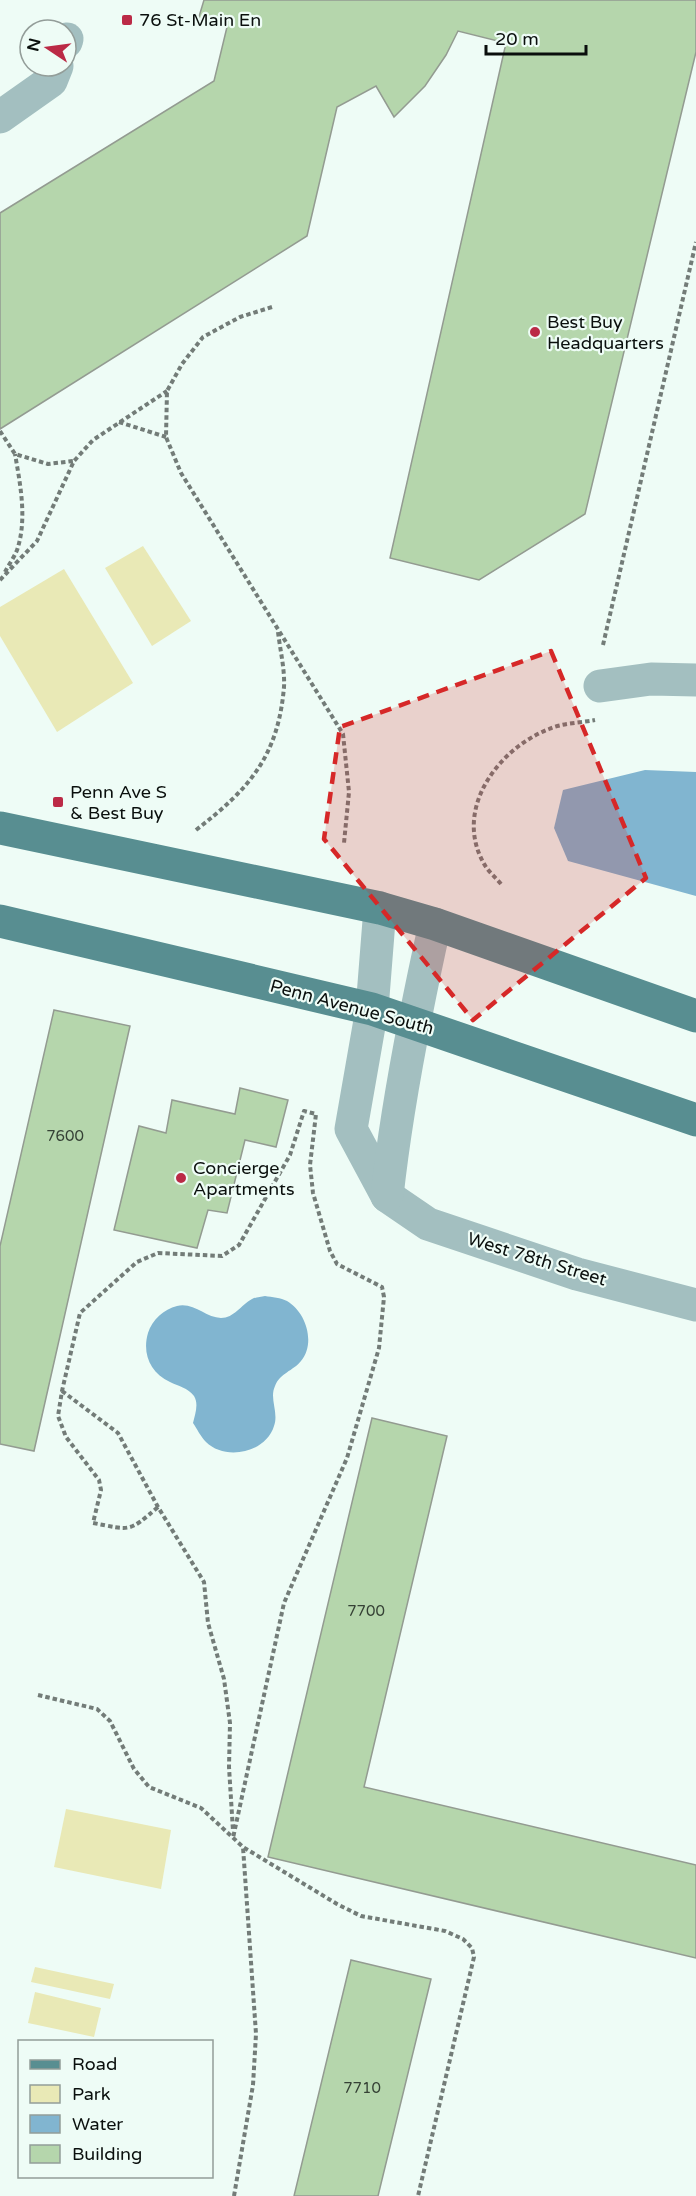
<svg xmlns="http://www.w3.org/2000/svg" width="696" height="2196" viewBox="0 0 696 2196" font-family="'Varela Round',sans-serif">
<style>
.green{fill:#e9e9b6}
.water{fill:#81b5d0}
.building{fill:#b5d6ac;stroke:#939b91;stroke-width:1.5}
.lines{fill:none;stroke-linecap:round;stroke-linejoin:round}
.path{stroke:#737c78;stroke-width:4;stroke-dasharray:4.5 3;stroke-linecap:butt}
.minor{stroke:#a3bfc0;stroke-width:33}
.major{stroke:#588e91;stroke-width:33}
.marked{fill:#d62828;fill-opacity:0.2;stroke:#d62828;stroke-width:4.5;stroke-dasharray:12 8;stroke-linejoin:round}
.poi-dot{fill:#bb2a46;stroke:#eefcf6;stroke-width:2}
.labels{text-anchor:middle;stroke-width:4.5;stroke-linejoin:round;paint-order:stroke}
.number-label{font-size:15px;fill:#354135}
.poi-label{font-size:18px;fill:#0a0f0d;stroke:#eefcf6;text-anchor:start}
.street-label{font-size:18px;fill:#0a0f0d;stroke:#eefcf6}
</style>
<rect width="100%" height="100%" fill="#eefcf6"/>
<g class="green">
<path d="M143,546L191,621L152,646L105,568Z"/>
<path d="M64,569L133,683L57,732L0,636V607Z"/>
<path d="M66,1809L171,1830L161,1889L54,1867Z"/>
<path d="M35,1967L114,1984L110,1999L31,1982Z"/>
<path d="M35,1992L101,2008L94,2037L28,2023Z"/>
</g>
<g class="water">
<path d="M645,770L696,772V896L568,861L554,828L563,790Z"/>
<path d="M265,1296C272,1297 281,1298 287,1301C306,1312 316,1343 301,1361C293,1371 280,1373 275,1386C269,1399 279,1412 274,1426C266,1453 225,1461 206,1442C201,1437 197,1429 193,1423C195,1414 199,1404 194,1396C188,1388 178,1386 170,1382C150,1373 142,1353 148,1333C152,1320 164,1309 177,1306C194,1302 206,1318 221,1318C234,1318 241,1305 252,1299C256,1297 261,1297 265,1296Z"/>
</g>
<g class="building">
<path d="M204,0H696V52L585,514L479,580L390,558L506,43L458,31L446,55L425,86L394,117L376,86L337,107L307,236L0,429V213L214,81L227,27L198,20Z"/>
<path d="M54,1010L130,1026L34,1451L0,1444V1246Z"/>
<path d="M240,1088L288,1100L276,1147L245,1140L227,1213L208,1210L197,1248L114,1230L139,1126L166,1133L172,1100L235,1114Z"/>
<path d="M372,1418L447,1436L364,1787L696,1865V1958L268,1857Z"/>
<path d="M351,1960L431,1979L378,2196H294Z"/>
</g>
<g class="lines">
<g class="path">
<path d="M272,307L240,317L203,337L182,364L167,391L166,437L181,473L343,734L349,792L344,843"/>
<path d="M119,422L166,437"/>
<path d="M0,431L15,454L48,464L73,461"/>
<path d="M5,572C9,564 16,555 18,547C27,517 20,483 15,454"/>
<path d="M0,580L37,541L74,461L93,440L167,391"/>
<path d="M603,645L696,242"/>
<path d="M196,830C249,789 278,757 284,687C285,670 280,649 278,632"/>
<path d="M501,884C496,878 490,873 486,867C451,812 497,749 549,729C562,723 580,723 595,720"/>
<path d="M62,1391L118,1433L158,1507L204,1582L208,1623L224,1679L230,1723L229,1767L233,1831"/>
<path d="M158,1507C128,1533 131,1530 93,1523L101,1490L99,1480L66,1437L58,1416L62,1391L80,1313L137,1262L158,1253L222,1256L239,1245L290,1155L304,1111L316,1114L310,1165L313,1193L330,1251L337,1264L382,1287L384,1297L379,1348L347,1458L284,1603L233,1838"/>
<path d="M38,1695L97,1709L110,1721L134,1769L149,1787L201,1808L243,1847L337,1904L361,1916L445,1931L463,1939L472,1948L474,1957L418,2196"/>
<path d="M234,2196L253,2085L256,2034L243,1847"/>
</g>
<g class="minor">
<path d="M66,42L67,39"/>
<path d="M0,117L51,81L57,66"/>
<path d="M600,686L651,679L696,680"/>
<path d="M380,908L372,1009L351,1129L387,1196L428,1224L577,1274L696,1305"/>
<path d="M387,1196C397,1104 415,1014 435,924"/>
</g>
<g class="major">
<path d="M0,828L380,908L435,924L696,1016"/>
<path d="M0,921L372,1009L696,1120"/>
</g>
</g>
<path class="marked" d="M551,651L646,878L473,1020L324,839L340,727Z"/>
<g class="poi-dot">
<rect x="121" y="14" width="12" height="12" rx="3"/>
<circle cx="535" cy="332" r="6"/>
<rect x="52" y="796" width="12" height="12" rx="3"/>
<circle cx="181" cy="1178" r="6"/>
</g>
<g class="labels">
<g class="number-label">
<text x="65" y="1141">7600</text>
<text x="366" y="1616">7700</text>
<text x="362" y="2093">7710</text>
</g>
<g class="poi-label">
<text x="139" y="26">76 St-Main En</text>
<text x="547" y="328">Best Buy<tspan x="547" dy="21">Headquarters</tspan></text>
<text x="70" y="798">Penn Ave S<tspan x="70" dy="21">&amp; Best Buy</tspan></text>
<text x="193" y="1174">Concierge<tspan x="193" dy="21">Apartments</tspan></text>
</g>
<g class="street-label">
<text transform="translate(352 1007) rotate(15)" y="6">Penn Avenue South</text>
<text transform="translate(537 1259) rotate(17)" y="6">West 78th Street</text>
</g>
</g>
<rect x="18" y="2040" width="195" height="138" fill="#eefcf6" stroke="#939d99" stroke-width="1.5"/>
<rect x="30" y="2060" width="30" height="9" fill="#588e91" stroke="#939d99" stroke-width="1.5"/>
<text x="72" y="2070" font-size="18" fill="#0a0f0d">Road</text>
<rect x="30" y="2085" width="30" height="18" fill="#e9e9b6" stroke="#939d99" stroke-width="1.5"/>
<text x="72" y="2100" font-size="18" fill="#0a0f0d">Park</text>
<rect x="30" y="2115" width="30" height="18" fill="#81b5d0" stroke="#939d99" stroke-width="1.5"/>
<text x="72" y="2130" font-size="18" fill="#0a0f0d">Water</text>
<rect x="30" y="2145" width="30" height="18" fill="#b5d6ac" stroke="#939d99" stroke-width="1.5"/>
<text x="72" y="2160" font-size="18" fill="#0a0f0d">Building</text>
<g transform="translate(48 48) rotate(283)"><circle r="28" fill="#eefcf6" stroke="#939d99" stroke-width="1.5"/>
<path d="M0-4.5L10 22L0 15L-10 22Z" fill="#bb2a46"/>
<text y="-9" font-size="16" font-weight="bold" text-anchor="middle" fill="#0a0f0d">N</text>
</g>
<path d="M486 45v9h100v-9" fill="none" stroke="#0a0f0d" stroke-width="3"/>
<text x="495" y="45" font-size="18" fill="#0a0f0d" stroke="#eefcf6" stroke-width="4.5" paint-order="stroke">20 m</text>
</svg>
